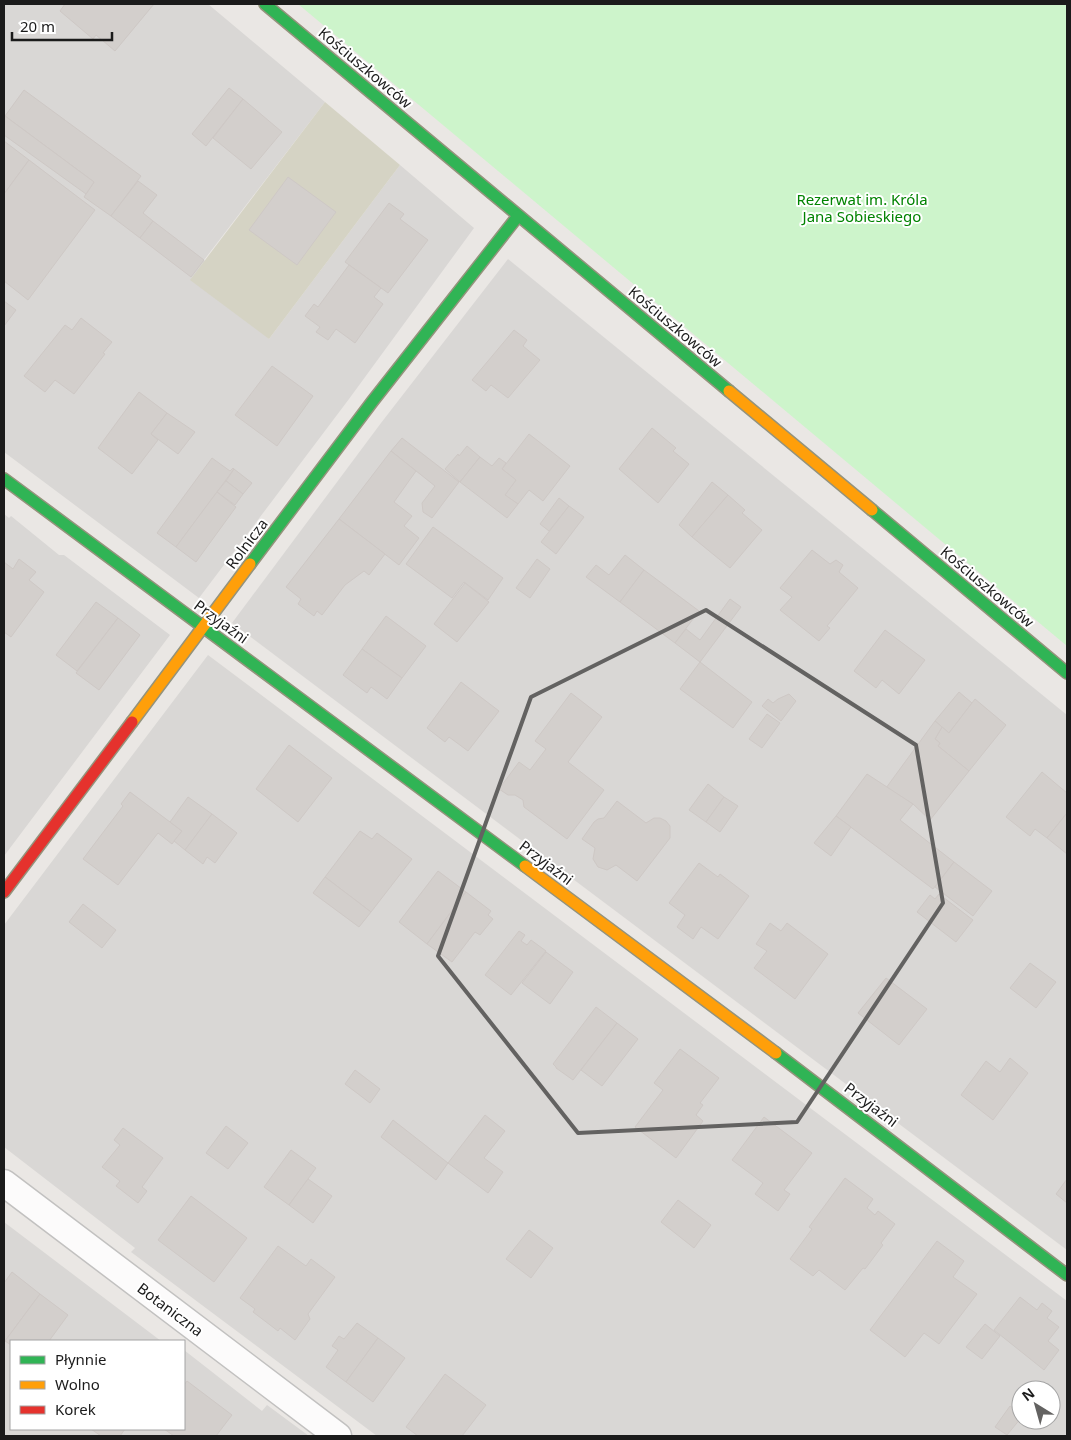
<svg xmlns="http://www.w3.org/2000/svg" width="1071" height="1440" viewBox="0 0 1071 1440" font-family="'Noto Sans',sans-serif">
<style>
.residential{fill:#d9d7d5;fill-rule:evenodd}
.construction{fill:#d5d3c4}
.park{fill:#cdf4cb}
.building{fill:#d3cfcc;stroke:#cec8c5}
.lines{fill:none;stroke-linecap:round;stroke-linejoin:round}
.street-casing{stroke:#c2c1c0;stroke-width:29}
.fast-casing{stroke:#94937c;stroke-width:14}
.slow-casing{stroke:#94937c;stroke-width:14}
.jam-casing{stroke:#94937c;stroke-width:14}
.street{stroke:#fcfbfb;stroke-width:26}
.fast{stroke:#30b455;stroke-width:11}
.slow{stroke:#ff9f0a;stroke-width:11}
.jam{stroke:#e5322d;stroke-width:11}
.marked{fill:none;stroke:#636261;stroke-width:4;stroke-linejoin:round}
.labels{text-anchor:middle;stroke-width:4;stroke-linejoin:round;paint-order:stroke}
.street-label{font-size:15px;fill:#1b1b1b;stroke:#fff}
.park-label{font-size:15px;fill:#008301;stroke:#fff}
</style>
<rect width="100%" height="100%" fill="#eae7e4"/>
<g class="residential">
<path d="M4,4H208L325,102L204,260L269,339L400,165L474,228L349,399L199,598L4,452Z"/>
<path d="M508,259L1067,715V1250L232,623L381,423Z"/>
<path d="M4,514L9,518L11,516L59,555H64L170,635L4,856Z"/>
<path d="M208,655L1067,1301V1436H377L131,1252L135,1248L4,1147V925ZM1021,1390H1051V1420H1021Z"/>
<path d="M4,1222L161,1341H11V1429H184V1350L262,1411L267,1405L309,1436H4Z"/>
</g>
<path class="construction" d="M325,102L400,165L269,339L190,280Z"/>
<path class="park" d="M298,4H1067V646Z"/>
<g class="building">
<path d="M65,4H154L115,51L96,35L93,39L60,11Z"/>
<path d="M229,88L243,99L206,146L192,134Z"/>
<path d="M24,90L141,176L111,216L84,197L94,182L5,116Z"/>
<path d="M243,99L282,132L251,169L213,138Z"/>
<path d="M5,116L94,182L86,194L4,135Z"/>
<path d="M4,141L29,160L4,194Z"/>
<path d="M29,160L95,210L28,300L4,281V194Z"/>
<path d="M288,177L336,212L297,265L249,230Z"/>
<path d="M138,181L157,195L143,213L153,221L140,238L111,216Z"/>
<path d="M389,203L404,214L400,219L428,240L388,293L345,262Z"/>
<path d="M153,221L204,260L191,277L140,238Z"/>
<path d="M349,265L381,288L374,297L383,304L355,343L336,329L328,340L316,332L320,327L305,316L314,304L318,307Z"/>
<path d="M4,301L16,310L4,326Z"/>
<path d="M81,318L112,342L103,353L105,354L74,394L55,380L45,392L24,376L65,325L72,330Z"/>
<path d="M514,330L527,340L523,346L540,360L508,398L491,385L486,391L472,380Z"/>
<path d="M272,366L313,396L277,446L235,415Z"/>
<path d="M139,392L167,413L151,434L158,440L132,474L98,448Z"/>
<path d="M167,413L195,432L178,454L151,434Z"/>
<path d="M652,428L676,448L673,451L689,464L658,503L619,469Z"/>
<path d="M529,434L570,466L543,501L529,490L518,504L505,495L516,480L502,469Z"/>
<path d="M402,438L459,482L432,518L423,512L422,503L435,486L391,451Z"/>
<path d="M467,446L480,457L460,482L445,469L458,454L459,456Z"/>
<path d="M391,451L416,471L394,502L412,516L404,526L419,538L399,565L339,519Z"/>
<path d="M480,457L492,466L499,458L506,463L502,469L516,480L505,495L518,504L507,518L460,482Z"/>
<path d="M212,458L230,471L233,468L234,469L176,547L157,533Z"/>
<path d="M234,469L252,483L243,494L226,481Z"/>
<path d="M226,481L243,494L235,505L217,492Z"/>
<path d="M712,482L728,495L692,537L679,525Z"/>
<path d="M217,492L236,507L196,562L176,547Z"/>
<path d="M728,495L745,510L742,513L762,530L730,568L692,537Z"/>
<path d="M559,498L569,506L549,531L540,524Z"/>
<path d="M569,506L584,517L556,554L541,542Z"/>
<path d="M339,519L385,554L369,575L364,571L345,585L322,615L317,611L314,616L298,604L301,599L286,587Z"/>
<path d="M433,527L503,578L488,600L464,582L452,598L406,564Z"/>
<path d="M812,550L830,564L836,560L843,565L839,572L858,588L827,626L830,628L819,641L780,610L792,597L780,588Z"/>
<path d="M625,555L644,570L620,602L586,577L596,565L609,575Z"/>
<path d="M19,559L36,572L29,580L44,592L11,637L4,632V562L13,569Z"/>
<path d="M537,559L550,569L530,598L516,588Z"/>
<path d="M644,570L699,611L675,643L620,602Z"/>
<path d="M465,583L489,602L457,642L434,624Z"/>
<path d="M730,599L741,607L700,662L675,643L686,629L700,640Z"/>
<path d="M96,602L118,618L77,671L56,655Z"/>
<path d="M386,616L426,646L402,678L362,649Z"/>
<path d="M118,618L140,635L99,690L76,673Z"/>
<path d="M885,630L925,660L899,694L882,680L876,688L854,671Z"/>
<path d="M362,649L402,678L387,699L371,687L367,693L343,675Z"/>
<path d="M700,662L752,702L733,728L680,689Z"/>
<path d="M461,682L499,711L468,751L449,737L445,742L427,728Z"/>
<path d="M959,692L972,703L949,733L935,721Z"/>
<path d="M571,693L602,717L568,762L604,790L567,839L524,807L523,800L515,795H508L499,789L519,762L530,770L546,749L535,741Z"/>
<path d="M789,694L796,701L781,721L762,706L768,699L773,703L778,699Z"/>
<path d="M975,699L1006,725L969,771L938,746L940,743L935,739L942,727L949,733Z"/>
<path d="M767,714L780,723L762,748L749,739Z"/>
<path d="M935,721L942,727L935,739L940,743L938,746L969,771L930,820L913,804L886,788Z"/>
<path d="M289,745L332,778L298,822L256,789Z"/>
<path d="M1042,772L1067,793V813L1047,838L1035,829L1030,836L1006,817Z"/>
<path d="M867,774L913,804L900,820L954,862L933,889L836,816Z"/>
<path d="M708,784L724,797L706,822L689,810Z"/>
<path d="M130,792L182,831L172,844L158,833L118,885L83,859L123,806L121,804Z"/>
<path d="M188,797L212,814L185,850L174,841L182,831L170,822Z"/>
<path d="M724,797L738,806L720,832L706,822Z"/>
<path d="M617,801L646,823L654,818H660L666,821L670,826V838L637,881L616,865L607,870L598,867L593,859L595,848L582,839L594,822L598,819L604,818Z"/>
<path d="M1067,813V854L1047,838Z"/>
<path d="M212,814L237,833L215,863L207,857L203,864L185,850Z"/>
<path d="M836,816L851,827L831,856L814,843Z"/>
<path d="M360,831L372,839L377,833L412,859L371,912L325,877Z"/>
<path d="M954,862L992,891L973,916L935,887Z"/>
<path d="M699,863L718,877L720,874L749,896L718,939L701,927L693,939L677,927L685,915L669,903Z"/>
<path d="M438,871L466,892L427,944L399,922Z"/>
<path d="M325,877L371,912L359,927L313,893Z"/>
<path d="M466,892L491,911L488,915L493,919L480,935L475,932L452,962L427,944Z"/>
<path d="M939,894L973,920L956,942L917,912L930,895L935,899Z"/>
<path d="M83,904L116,930L102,948L69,922Z"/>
<path d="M770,923L781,931L787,923L828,954L795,999L754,968L767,951L756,944Z"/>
<path d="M519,931L525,935L521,941L527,945L531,940L546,951L511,995L485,975Z"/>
<path d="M546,952L573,972L550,1004L522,983Z"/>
<path d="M1030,963L1056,982L1036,1008L1010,988Z"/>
<path d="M886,978L927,1009L899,1045L858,1013Z"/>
<path d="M596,1007L617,1023L573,1080L556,1068V1067L553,1064Z"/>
<path d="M617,1023L638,1039L602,1086L581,1070Z"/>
<path d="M680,1049L719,1078L700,1103L703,1105L696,1115L703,1121L676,1158L635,1127L663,1090L654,1083Z"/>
<path d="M1010,1058L1028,1073L993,1120L961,1095L986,1061L1000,1072Z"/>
<path d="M355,1070L380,1089L370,1103L345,1084Z"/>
<path d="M485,1115L505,1131L484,1158L503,1172L488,1193L448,1163Z"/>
<path d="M764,1117L812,1153L784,1190L790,1194L778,1211L755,1194L763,1183L732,1160Z"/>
<path d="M393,1120L448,1163L436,1180L381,1137Z"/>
<path d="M226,1126L248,1143L228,1169L206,1153Z"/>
<path d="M123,1128L163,1158L142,1187L147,1191L138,1203L116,1186L120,1181L102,1167L120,1145L114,1140Z"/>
<path d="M291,1150L316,1168L289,1205L264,1187Z"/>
<path d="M845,1178L873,1199L867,1208L875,1215L878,1211L895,1224L881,1243L883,1245L865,1269L863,1268L845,1290L819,1270L813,1276L790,1259L812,1229L809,1227Z"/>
<path d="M308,1179L332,1196L313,1223L289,1205Z"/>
<path d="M1067,1179V1203L1056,1194Z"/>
<path d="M191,1196L247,1238L214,1282L158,1240Z"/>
<path d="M678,1200L711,1225L694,1248L661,1222Z"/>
<path d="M529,1230L553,1248L531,1278L506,1259Z"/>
<path d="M937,1241L964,1261L953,1277L977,1294L939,1344L924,1333L905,1357L870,1330Z"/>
<path d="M278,1246L306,1266L311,1259L335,1277L308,1314L310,1319L295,1340L280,1328L278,1331L253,1312L255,1309L240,1298Z"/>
<path d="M12,1272L40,1294L5,1341L4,1340V1283Z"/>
<path d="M40,1294L68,1315L49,1341H11V1345L5,1341Z"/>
<path d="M1020,1297L1037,1310L1042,1303L1052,1311L1047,1318L1059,1327L1048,1341L1059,1350L1044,1370L994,1330Z"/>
<path d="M357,1323L378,1338L346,1382L326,1367L338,1350L332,1346L339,1336L344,1339Z"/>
<path d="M985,1324L1000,1336L982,1359L966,1347Z"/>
<path d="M378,1338L405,1358L373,1402L346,1382Z"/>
<path d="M445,1374L486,1405L462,1436H418L406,1427Z"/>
<path d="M187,1381L232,1415L216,1436H174L164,1429H184V1385Z"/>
<path d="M1010,1406L1021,1414V1418L1007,1435L995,1427Z"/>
<path d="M91,1429H125L120,1436H101Z"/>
</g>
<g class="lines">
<defs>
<path id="street" d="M4,1183L338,1436"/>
<g id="fast">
<path d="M265,4L729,391"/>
<path d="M4,479L525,866"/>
<path d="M872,510L1067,673"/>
<path d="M250,564L372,402L518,216"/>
<path d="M776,1053L1067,1275"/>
</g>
<g id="slow">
<path d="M729,391L872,510"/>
<path d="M132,722L250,564"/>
<path d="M525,866L776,1053"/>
</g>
<path id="jam" d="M4,892L132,722"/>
</defs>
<use href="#street" class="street-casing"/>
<use href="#fast" class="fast-casing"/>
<use href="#slow" class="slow-casing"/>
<use href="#jam" class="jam-casing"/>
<use href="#street" class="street"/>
<use href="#fast" class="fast"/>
<use href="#slow" class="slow"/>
<use href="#jam" class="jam"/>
</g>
<path class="marked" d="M706,610L916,745L943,903L797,1122L578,1133L438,956L531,697Z"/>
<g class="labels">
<g class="street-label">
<text transform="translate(365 68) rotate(40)" y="5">Kościuszkowców</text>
<text transform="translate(675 327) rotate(40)" y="5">Kościuszkowców</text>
<text transform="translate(247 544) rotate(-53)" y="5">Rolnicza</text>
<text transform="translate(987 587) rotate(40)" y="5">Kościuszkowców</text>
<text transform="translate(221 622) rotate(36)" y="5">Przyjaźni</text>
<text transform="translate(546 863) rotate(37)" y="5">Przyjaźni</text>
<text transform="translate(871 1105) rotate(37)" y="5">Przyjaźni</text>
<text transform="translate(170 1310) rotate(37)" y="5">Botaniczna</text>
</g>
<g class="park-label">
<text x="862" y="205">Rezerwat im. Króla<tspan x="862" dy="17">Jana Sobieskiego</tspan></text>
</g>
</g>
<rect width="1071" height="1440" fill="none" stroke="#1b1b1b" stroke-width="10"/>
<rect x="10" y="1340" width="175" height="90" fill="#ffffff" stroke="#a4a4a4"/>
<rect x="20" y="1356" width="25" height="8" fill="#30b455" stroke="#a4a4a4"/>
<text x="55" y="1365" font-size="15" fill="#1b1b1b">Płynnie</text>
<rect x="20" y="1381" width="25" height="8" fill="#ff9f0a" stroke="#a4a4a4"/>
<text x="55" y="1390" font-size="15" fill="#1b1b1b">Wolno</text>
<rect x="20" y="1406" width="25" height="8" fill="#e5322d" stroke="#a4a4a4"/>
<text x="55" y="1415" font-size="15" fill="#1b1b1b">Korek</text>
<g transform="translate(1036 1405) rotate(323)"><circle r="24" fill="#ffffff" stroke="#a4a4a4"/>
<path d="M0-4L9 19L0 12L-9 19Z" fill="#636261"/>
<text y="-8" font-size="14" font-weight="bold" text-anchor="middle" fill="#1b1b1b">N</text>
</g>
<path d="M12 32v8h100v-8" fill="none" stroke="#1b1b1b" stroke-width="2.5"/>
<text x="20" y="32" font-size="15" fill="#1b1b1b" stroke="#ffffff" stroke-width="4" paint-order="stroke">20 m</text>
</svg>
